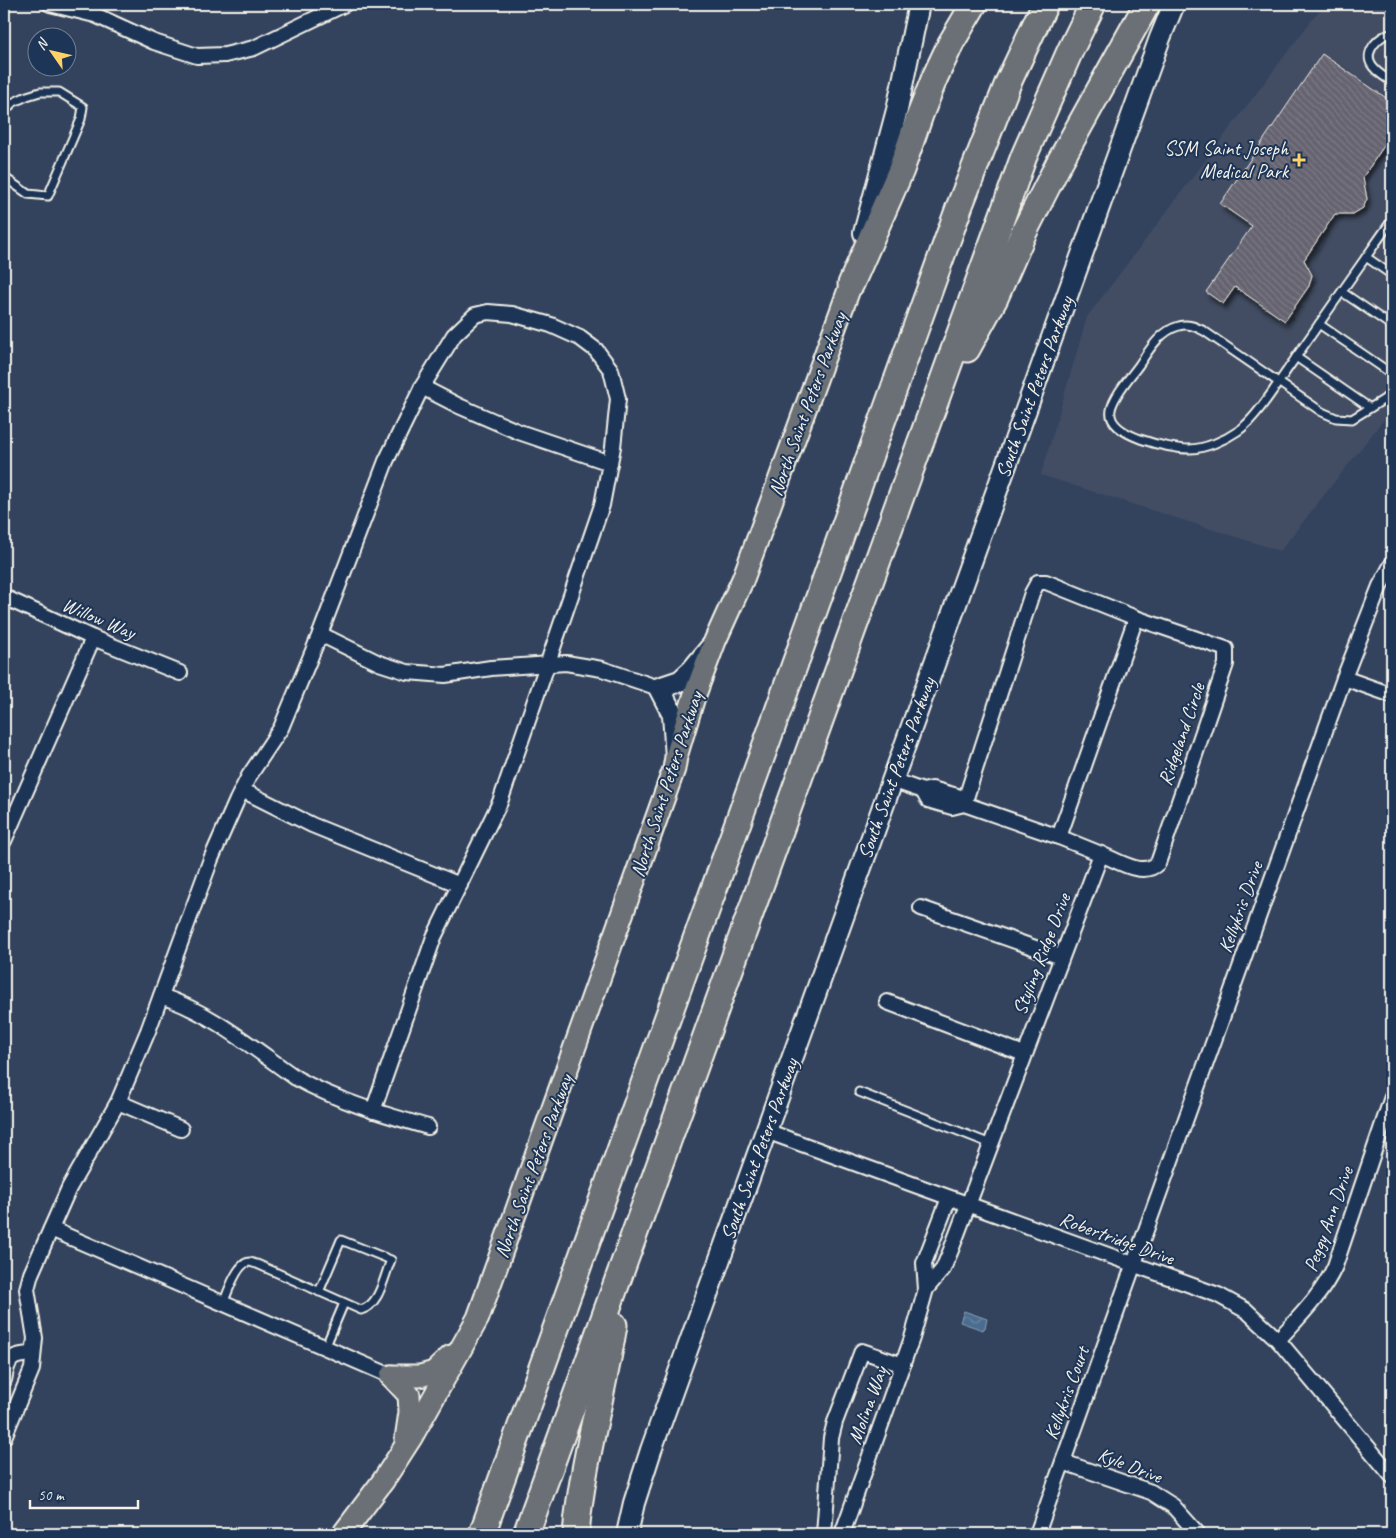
<svg xmlns="http://www.w3.org/2000/svg" width="1396" height="1538" viewBox="0 0 1396 1538" font-family="Caveat,sans-serif">
<style>
.built{fill:#424d63}
.water{fill:url(#water-waves);stroke:#8ea1b3}
.building{fill:url(#building-back-hatch);stroke:#f4f1e8;filter:url(#shadow)}
.lines{fill:none;stroke-linecap:round;stroke-linejoin:round}
.lane-casing{stroke:#f4f1e8;stroke-width:11}
.street-casing{stroke:#f4f1e8;stroke-width:18}
.secondary-casing{stroke:#f4f1e8;stroke-width:24}
.primary-casing{stroke:#f4f1e8;stroke-width:25}
.highway-casing{stroke:#f4f1e8;stroke-width:29}
.lane{stroke:#1d3557;stroke-width:7}
.street{stroke:#1d3557;stroke-width:14}
.secondary{stroke:#1d3557;stroke-width:20}
.primary{stroke:#6b6f75;stroke-width:21}
.highway{stroke:#6b6f75;stroke-width:25}
.poi-dot{fill:#ffd166;stroke:#1d3557;stroke-width:2}
.labels{text-anchor:middle;stroke-width:4;stroke-linejoin:round;paint-order:stroke}
.poi-label{font-size:20px;fill:#f4f1e8;stroke:#1d3557;text-anchor:end}
.street-label{font-size:20px;fill:#f4f1e8;stroke:#1d3557}
</style>
<defs>
<pattern id="water-waves" width="16" height="10" patternUnits="userSpaceOnUse" patternTransform="scale(1.25)"><rect width="16" height="10" fill="#4a6c90"/><path d="M0 5q4-4 8 0t8 0" fill="none" stroke="#6581a0"/></pattern>
<pattern id="building-back-hatch" width="6" height="6" patternUnits="userSpaceOnUse" patternTransform="scale(1.25)"><rect width="6" height="6" fill="#656370"/><path d="M-1 5l2 2M0 0l6 6M5-1l2 2" fill="none" stroke="#7c7a84"/></pattern>
<filter id="shadow"><feDropShadow dx="3" dy="5" stdDeviation="2.5" flood-color="#0009"/></filter>
</defs>
<rect width="100%" height="100%" fill="#33435e"/>
<filter id="ink" filterUnits="userSpaceOnUse"><feTurbulence type="fractalNoise" baseFrequency=".02" numOctaves="2"/><feDisplacementMap in="SourceGraphic" scale="10" xChannelSelector="R" yChannelSelector="G"/><feConvolveMatrix kernelMatrix="1 2 1 2 8 2 1 2 1" color-interpolation-filters="sRGB"/></filter>
<g filter="url(#ink)">
<path class="built" d="M1324,4H1392V409L1280,551L1041,475L1087,317Z"/>
<path class="water" d="M964,1311L987,1319L985,1328H984L983,1330L960,1322Z"/>
<path class="building" d="M1322,54L1392,102V134L1363,177L1367,199L1363,208L1353,214H1335L1304,260L1312,275L1309,286L1285,321L1235,287L1223,304L1206,292L1252,226L1220,204Z"/>
<g class="lines">
<defs>
<g id="lane">
<path d="M1392,34C1380,34 1364,51 1371,64C1375,72 1385,77 1392,82"/>
<path d="M4,113L12,103L27,96L40,92H59L83,107L81,119L48,196L28,194L4,177"/>
<path d="M1392,220C1359,267 1325,315 1292,363C1279,381 1256,419 1238,431C1225,440 1205,449 1189,449C1170,449 1106,436 1111,410C1113,396 1131,376 1139,365C1149,350 1160,331 1179,326C1188,323 1196,327 1204,331L1322,412L1336,418L1352,419L1383,400L1392,392"/>
<path d="M1366,257L1392,275"/>
<path d="M1342,292L1392,326"/>
<path d="M1319,324L1392,374"/>
<path d="M1296,357L1370,408"/>
<path d="M859,1092L991,1144"/>
<path d="M223,1304C227,1294 237,1263 249,1262C252,1262 254,1264 257,1264L361,1310C380,1305 384,1276 391,1260L341,1240L319,1292"/>
<path d="M325,1348L344,1303"/>
</g>
<g id="street">
<path d="M50,4L95,15L154,42L197,56L225,55L254,48L345,4"/>
<path d="M422,387L459,406L519,432L610,463"/>
<path d="M4,597L93,638L180,673"/>
<path d="M320,634L386,461L422,387L454,335L475,315L488,312L512,314L551,325L580,338L596,350L611,370L618,399L613,447L602,505L500,802L434,937L373,1111"/>
<path d="M1344,678L1392,695"/>
<path d="M892,780L923,791L932,789L957,796L964,804L1059,837L1101,854L951,1250L943,1269L926,1289"/>
<path d="M242,790L312,825L460,885"/>
<path d="M923,791L928,800L952,807L964,804L1032,593L1038,582H1046L1136,618L1226,649V664L1158,863C1143,878 1118,861 1101,854"/>
<path d="M1059,837L1136,618"/>
<path d="M4,841L93,638"/>
<path d="M921,908L1061,957"/>
<path d="M161,996C212,1013 253,1048 296,1078C337,1101 383,1114 428,1127"/>
<path d="M887,1002L1024,1054"/>
<path d="M118,1102L181,1129"/>
<path d="M766,1131L1218,1295L1247,1311L1278,1340L1392,1476"/>
<path d="M51,1229L391,1376"/>
<path d="M1278,1340C1299,1317 1322,1295 1335,1266L1392,1097"/>
<path d="M4,1380C8,1358 11,1355 33,1354"/>
<path d="M4,1437L32,1369L35,1338L27,1289L31,1274L69,1188L118,1102L148,1031L211,859L237,800L249,776L281,728L320,634L379,663L407,672L445,675L491,668L566,663L602,669L659,688"/>
<path d="M1063,1462L1151,1492L1173,1506L1198,1534"/>
<path d="M824,1534L831,1438L835,1422L862,1351L903,1365"/>
<path d="M842,1534L912,1338L926,1289L924,1263L949,1198"/>
<path d="M1037,1534L1344,678L1380,586L1392,564"/>
</g>
<g id="secondary">
<path d="M864,233L897,110L919,4"/>
<path d="M676,757L673,715L659,688L680,681L692,670L711,647"/>
<path d="M627,1534L634,1503L651,1450L1160,38L1174,4"/>
</g>
<g id="primary">
<path d="M391,1376L409,1395L410,1412L406,1439"/>
<path d="M391,1376H420L434,1372L451,1356"/>
<path d="M343,1534L383,1481L412,1436L478,1318L674,769L676,757L694,697L715,641L743,579L851,284"/>
</g>
<g id="highway">
<path d="M851,284L901,170L920,115L935,77L951,43L974,4"/>
<path d="M967,349L995,298L1023,234L1059,163L1147,4"/>
<path d="M482,1534L960,205L1008,83L1045,4"/>
<path d="M526,1534L1024,156L1070,51L1093,4"/>
<path d="M576,1534C582,1463 603,1395 614,1325"/>
</g>
</defs>
<use href="#lane" class="lane-casing"/>
<use href="#street" class="street-casing"/>
<use href="#secondary" class="secondary-casing"/>
<use href="#primary" class="primary-casing"/>
<use href="#highway" class="highway-casing"/>
<use href="#lane" class="lane"/>
<use href="#street" class="street"/>
<use href="#secondary" class="secondary"/>
<use href="#primary" class="primary"/>
<use href="#highway" class="highway"/>
</g>
</g>
<path class="poi-dot" d="M1296.5 152.5h5v5h5v5h-5v5h-5v-5h-5v-5h5z"/>
<g class="labels">
<g class="poi-label">
<text x="1288" y="155">SSM Saint Joseph<tspan x="1288" dy="23">Medical Park</tspan></text>
</g>
<g class="street-label">
<text transform="translate(1034 387) rotate(-70)" y="7">South Saint Peters Parkway</text>
<text transform="translate(807 404) rotate(-70)" y="7">North Saint Peters Parkway</text>
<text transform="translate(99 618) rotate(23)" y="7">Willow Way</text>
<text transform="translate(1181 734) rotate(-71)" y="7">Ridgeland Circle</text>
<text transform="translate(896 768) rotate(-70)" y="7">South Saint Peters Parkway</text>
<text transform="translate(666 784) rotate(-72)" y="7">North Saint Peters Parkway</text>
<text transform="translate(1240 907) rotate(-70)" y="7">Kellykris Drive</text>
<text transform="translate(1041 954) rotate(-69)" y="7">Styling Ridge Drive</text>
<text transform="translate(759 1149) rotate(-70)" y="7">South Saint Peters Parkway</text>
<text transform="translate(533 1166) rotate(-70)" y="7">North Saint Peters Parkway</text>
<text transform="translate(1328 1219) rotate(-70)" y="7">Peggy Ann Drive</text>
<text transform="translate(1117 1238) rotate(20)" y="7">Robertridge Drive</text>
<text transform="translate(1066 1393) rotate(-70)" y="7">Kellykris Court</text>
<text transform="translate(867 1405) rotate(-70)" y="7">Molina Way</text>
<text transform="translate(1130 1465) rotate(21)" y="7">Kyle Drive</text>
</g>
</g>
<rect width="1396" height="1538" fill="none" stroke="#1d3557" stroke-width="20"/>
<rect x="10" y="10" width="1376" height="1518" fill="none" stroke="#f4f1e8" stroke-width="2" filter="url(#ink)"/>
<g transform="translate(52 52) rotate(304)"><circle r="24" fill="#1d3557" stroke="#738091"/>
<path d="M0-4L9 19L0 12L-9 19Z" fill="#ffd166"/>
<text y="-8" font-size="14" font-weight="bold" text-anchor="middle" fill="#f4f1e8">N</text>
</g>
<path d="M30 1500v8h108v-8" fill="none" stroke="#f4f1e8" stroke-width="2.5"/>
<text x="38" y="1500" font-size="15" fill="#f4f1e8" stroke="#1d3557" stroke-width="4" paint-order="stroke">50 m</text>
</svg>
